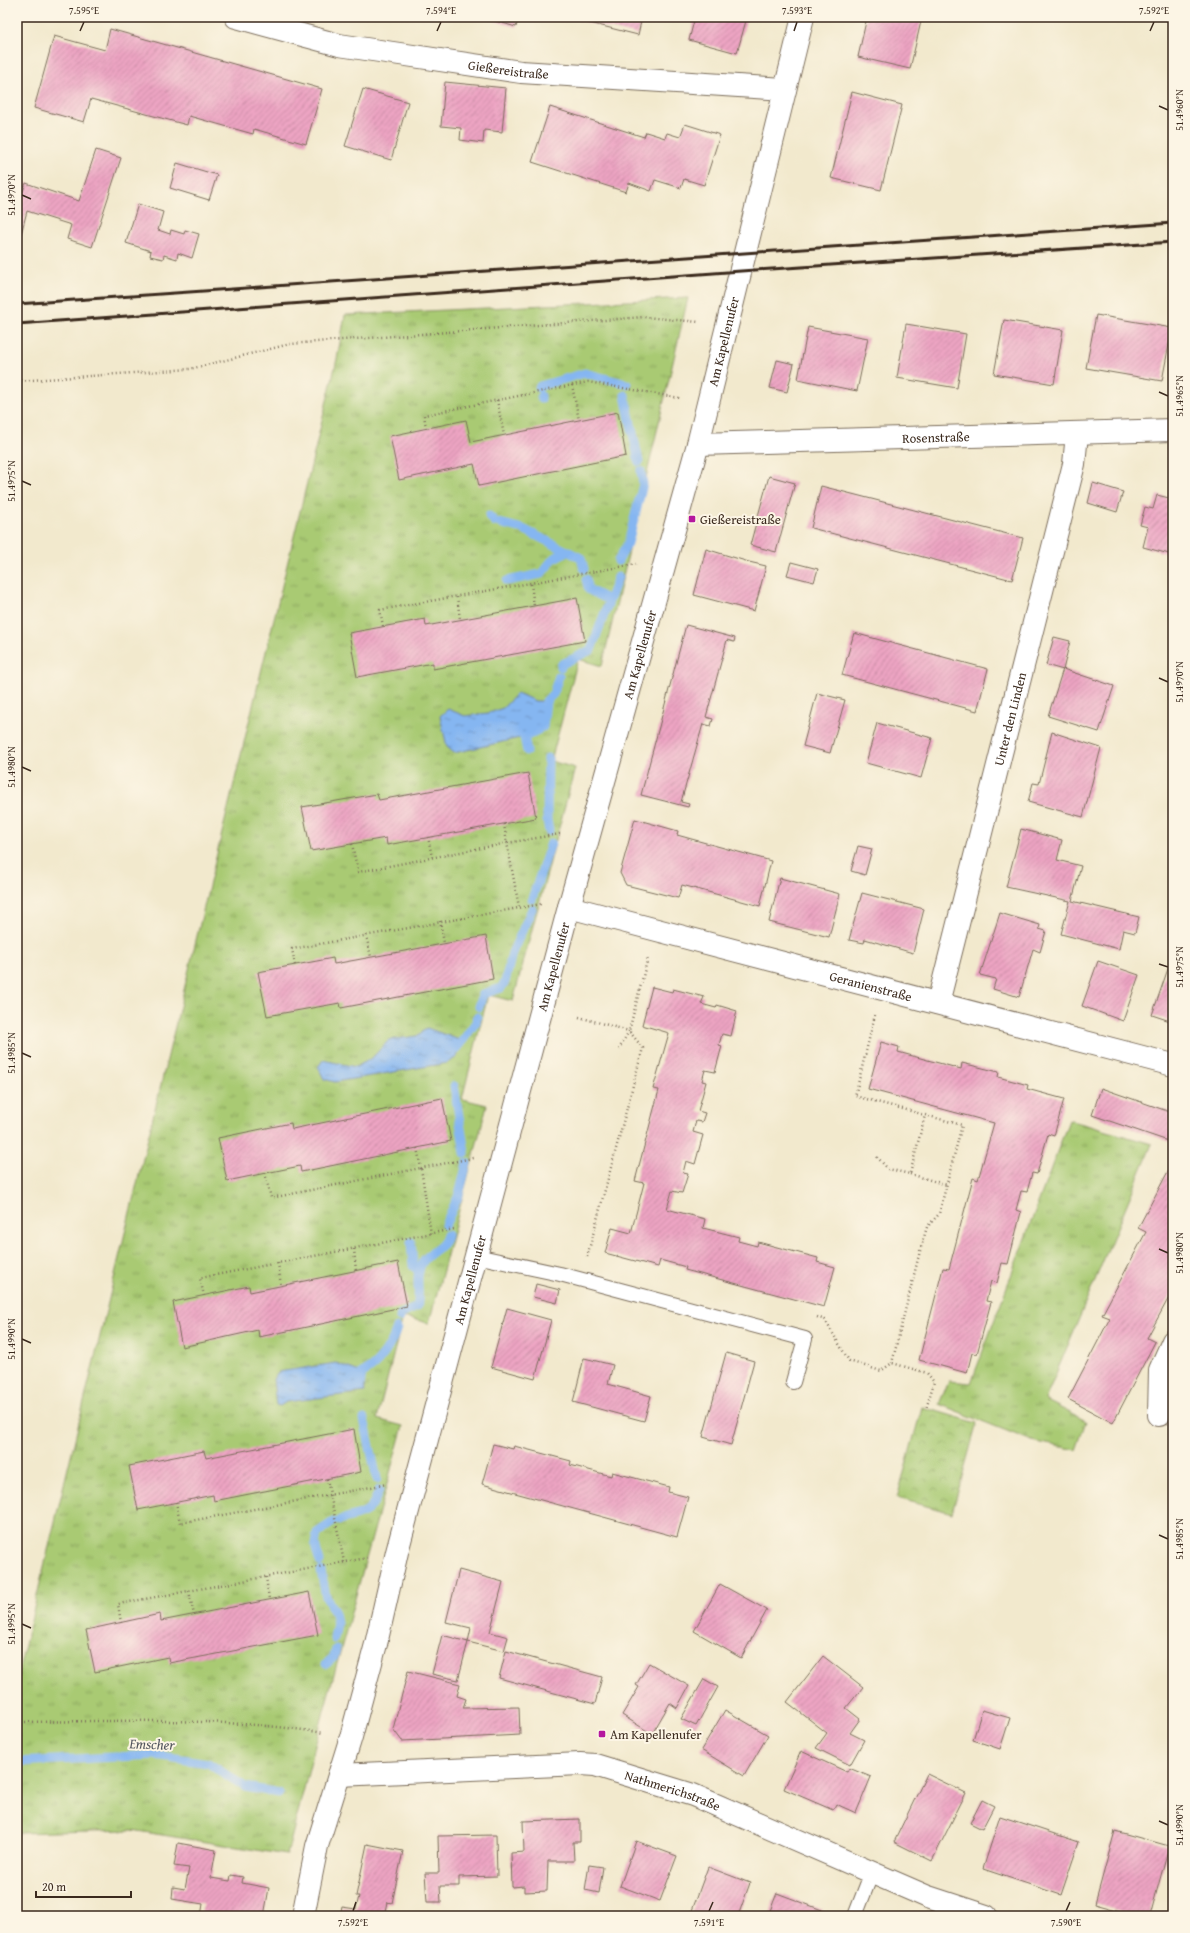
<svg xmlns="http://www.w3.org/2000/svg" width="1190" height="1933" viewBox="0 0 1190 1933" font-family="'Gentium Book Plus',serif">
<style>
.grass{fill:url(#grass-tufts);stroke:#727a48}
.park{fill:url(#park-crowns);stroke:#727a48}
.water{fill:url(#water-ripples);stroke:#607088}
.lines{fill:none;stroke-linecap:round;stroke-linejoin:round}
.stream{stroke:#85b6f1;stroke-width:9}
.building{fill:url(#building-hatch)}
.lane-casing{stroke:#7b6d5b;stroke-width:16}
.street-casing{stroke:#7b6d5b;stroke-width:24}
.path{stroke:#7b6d5b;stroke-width:2.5;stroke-dasharray:1 3;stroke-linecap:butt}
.lane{stroke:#fff;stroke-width:14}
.street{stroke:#fff;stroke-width:22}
.rail{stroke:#3b2a1e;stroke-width:3}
.ticks{fill:none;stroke:#3b2a1e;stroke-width:1.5}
.poi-dot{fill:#b5179e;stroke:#fcf5e5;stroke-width:1.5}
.labels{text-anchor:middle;stroke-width:4;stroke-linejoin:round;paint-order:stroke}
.street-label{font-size:13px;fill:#3b2a1e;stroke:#fcf5e5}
.poi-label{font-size:13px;fill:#3b2a1e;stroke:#fcf5e5;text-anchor:start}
.water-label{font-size:14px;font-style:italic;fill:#51545d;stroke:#fcf5e5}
.neatline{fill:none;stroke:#3b2a1e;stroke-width:1.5}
.ticks-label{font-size:10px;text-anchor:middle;fill:#3b2a1e}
</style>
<defs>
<pattern id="grass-tufts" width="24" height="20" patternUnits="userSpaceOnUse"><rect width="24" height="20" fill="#a9ca73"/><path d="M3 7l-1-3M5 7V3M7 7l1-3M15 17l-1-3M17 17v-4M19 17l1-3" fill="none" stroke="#8ba45e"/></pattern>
<pattern id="park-crowns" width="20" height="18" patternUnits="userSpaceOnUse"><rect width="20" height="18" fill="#a9ca73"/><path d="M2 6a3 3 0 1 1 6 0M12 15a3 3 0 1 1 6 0" fill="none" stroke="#8ba45e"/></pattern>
<pattern id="water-ripples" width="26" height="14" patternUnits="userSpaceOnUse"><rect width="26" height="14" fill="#85b6f1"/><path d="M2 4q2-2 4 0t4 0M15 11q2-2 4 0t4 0" fill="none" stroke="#6e94c3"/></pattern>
<pattern id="building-hatch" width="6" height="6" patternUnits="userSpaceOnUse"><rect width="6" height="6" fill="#eda4c3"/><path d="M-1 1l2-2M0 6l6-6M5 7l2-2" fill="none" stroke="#c1869e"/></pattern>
</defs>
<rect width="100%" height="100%" fill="#fcf5e5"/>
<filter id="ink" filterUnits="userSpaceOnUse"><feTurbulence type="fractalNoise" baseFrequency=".025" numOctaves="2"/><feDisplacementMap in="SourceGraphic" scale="8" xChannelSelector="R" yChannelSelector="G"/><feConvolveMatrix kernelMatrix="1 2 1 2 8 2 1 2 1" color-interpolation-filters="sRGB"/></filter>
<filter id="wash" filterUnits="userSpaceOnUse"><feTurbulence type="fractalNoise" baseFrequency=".012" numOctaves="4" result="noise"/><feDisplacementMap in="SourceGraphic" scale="16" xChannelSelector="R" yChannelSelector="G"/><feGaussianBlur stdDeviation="0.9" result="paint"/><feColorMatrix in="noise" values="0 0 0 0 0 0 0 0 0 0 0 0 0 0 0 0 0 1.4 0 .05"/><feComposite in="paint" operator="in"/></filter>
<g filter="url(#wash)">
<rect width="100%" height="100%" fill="#f2e9cd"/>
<g class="grass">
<path d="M688,298L602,666L578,659L551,761L575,768L513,1001L488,995L462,1099L487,1105L429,1323L403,1317L377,1419L403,1426L326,1703L287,1855L131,1830L17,1833V1678L337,359L345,315Z"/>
<path d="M1069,1120L1152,1144L1045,1400L1086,1421L1076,1450L1032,1441L939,1404L949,1381L971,1383Z"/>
</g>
<path class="park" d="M922,1407L977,1423L952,1513L897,1498Z"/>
<g class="water">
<path d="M517,693L535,701H546L547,727H543L524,737L454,753L447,747L440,716L448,709L465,716L488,713L503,708Z"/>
<path d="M427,1028L462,1041L457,1057L447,1063L335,1082L324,1079L318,1067L323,1060L356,1067L372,1058L389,1040L417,1036Z"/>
<path d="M336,1363L362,1373L365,1392L286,1402L280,1406L276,1405L273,1379L278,1372Z"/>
</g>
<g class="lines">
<g class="stream">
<path d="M539,388L540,386L585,373L627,384"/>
<path d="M625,395L639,462"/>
<path d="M541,396V399"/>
<path d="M489,516L495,522L523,529L581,558L584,569"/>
<path d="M618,561L628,543L643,484L641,471"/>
<path d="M586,579L589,590L609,600"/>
<path d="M507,581L541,574L554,558L568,551"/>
<path d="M561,667L562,664L591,650L618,577"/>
<path d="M543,727L546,701L553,694L559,676"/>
<path d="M527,751L524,737L538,730"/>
<path d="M548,758L547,820L549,831"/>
<path d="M532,899L551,843"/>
<path d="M479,1007L483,994L501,988L505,982L512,953L532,909"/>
<path d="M456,1050L476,1022L477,1017"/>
<path d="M454,1086L465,1153"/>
<path d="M445,1225L459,1195L467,1163"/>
<path d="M411,1242L413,1266L419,1271"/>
<path d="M400,1318L401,1314L417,1307C421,1292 414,1276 422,1263C428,1252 445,1248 447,1235"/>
<path d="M360,1385L362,1373C379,1366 392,1344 397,1328"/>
<path d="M364,1419L377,1479"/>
<path d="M340,1520C363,1513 371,1515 379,1490"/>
<path d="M320,1562L315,1545L317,1533L333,1522"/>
<path d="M321,1571L326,1597L335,1613L337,1623L334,1639"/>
<path d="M326,1664L334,1657L336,1649"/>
<path d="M17,1762L155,1755L208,1763L245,1787L279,1793"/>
</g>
</g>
<g id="blocks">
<g class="building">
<path d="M482,17H519L516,27Z"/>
<path d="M566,17H642L638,35Z"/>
<path d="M695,17H747L737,53L689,40Z"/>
<path d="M867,17H922L910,69L858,57Z"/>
<path d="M110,29L322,89L306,144L254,129L253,134L189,116L187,125L91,99L84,122L34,108L54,36L105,50Z"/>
<path d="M445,82L506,88L502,132L484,130L483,143L460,140L461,128L441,126Z"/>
<path d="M363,89L408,102L391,160L345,146Z"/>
<path d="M852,92L902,105L881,190L831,178Z"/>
<path d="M550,107L644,137L646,132L665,138L667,133L680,137L685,124L720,135L704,185L684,179L681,188L655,180L651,191L629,183L626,192L532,162Z"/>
<path d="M96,150L121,158L92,247L67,239L71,225L27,211L17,250V208L26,183L79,201Z"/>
<path d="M177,163L217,175L209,200L170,188Z"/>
<path d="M138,204L163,212L158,230L170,234L171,230L184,234L185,230L199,234L192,258L178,253L177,259L164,255L163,259L150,256L151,251L126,243Z"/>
<path d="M1096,315L1172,328L1162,381L1086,368Z"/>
<path d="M1004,320L1063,330L1054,384L994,374Z"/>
<path d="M906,324L966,334L957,388L897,378Z"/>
<path d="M808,327L868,338L857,391L798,379Z"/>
<path d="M777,360L794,364L787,392L770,388Z"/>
<path d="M618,412L626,456L479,486L474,464L399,480L390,436L466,420L471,442Z"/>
<path d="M769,476L795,483L776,552L750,545Z"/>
<path d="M1093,483L1123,492L1117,512L1088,503Z"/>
<path d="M821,486L1023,538L1012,580L811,528Z"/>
<path d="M1157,495L1173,499V555L1143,547L1148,527L1140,525L1145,507L1153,509Z"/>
<path d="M706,549L749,562L766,566L754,611L694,595Z"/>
<path d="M791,562L818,569L814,582L787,575Z"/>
<path d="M577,598L585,641L433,669V663L357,677L349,633L425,619L426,626Z"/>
<path d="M686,625L735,638L734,642L727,640L706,717L713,719L711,726L703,724L681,802L689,804L688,807L641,795Z"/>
<path d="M854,633L988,669L977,711L842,675Z"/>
<path d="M1054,637L1070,641L1063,670L1046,665Z"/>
<path d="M1063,669L1114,686L1099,732L1048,716Z"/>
<path d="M817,693L845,700L830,753L803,746Z"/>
<path d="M877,723L932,738L921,778L866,763Z"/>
<path d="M1052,732L1101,748L1083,817L1028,802L1033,783L1039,784Z"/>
<path d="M528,773L536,818L387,845L386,838L311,851L302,807L377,794L379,800Z"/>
<path d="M635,819L678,831L677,835L771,861L760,906L682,885L678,898L626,885L620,873Z"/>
<path d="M1021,829L1062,840L1057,860L1081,866L1072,901L1139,917L1135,933L1123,930L1119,949L1061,934L1070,901L1006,887Z"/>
<path d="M858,846L872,849L865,875L851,871Z"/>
<path d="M780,878L840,894L829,937L769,922Z"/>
<path d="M862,893L924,909L913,953L865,939L864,943L849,940Z"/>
<path d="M1000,913L1040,925L1039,929L1046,931L1040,952L1033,949L1019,997L993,989L996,979L980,975Z"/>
<path d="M486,936L493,979L341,1008L340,1003L267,1016L258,972L333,958L334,964Z"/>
<path d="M1098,961L1139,975L1123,1021L1082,1006Z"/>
<path d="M1170,963L1173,964V1022L1152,1015Z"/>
<path d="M652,987L672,992L673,989L704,997L701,1004L716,1008L717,1005L737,1011L731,1036L722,1034L719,1045L722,1046L715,1072L705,1070L702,1081L706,1082L698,1111L705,1113L702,1122L696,1121L693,1132L703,1135L695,1164L686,1161L683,1173L688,1174L682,1193L672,1191L667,1209L705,1219L703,1228L739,1237L738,1241L757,1246L758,1242L818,1258L817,1262L835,1267L824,1307L685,1270L686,1267L660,1260L658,1267L605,1253L612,1228L631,1233L644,1183L635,1181L659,1090L653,1089L669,1033L642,1025Z"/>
<path d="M881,1042L899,1047L898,1052L961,1069L962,1063L999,1072L998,1077L1028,1085L1027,1089L1064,1099L1054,1136L1048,1134L1037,1174L1032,1173L1027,1192L1021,1191L1016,1210L1021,1212L1008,1264L1002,1263L997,1283L991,1281L986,1301L991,1302L977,1354L972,1353L967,1373L919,1360L943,1268L949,1269L973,1178L978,1180L994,1123L868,1089Z"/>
<path d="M1101,1088L1173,1113V1136L1171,1142L1092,1115Z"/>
<path d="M442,1098L451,1141L301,1172L300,1166L227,1181L218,1138L291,1123L292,1129Z"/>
<path d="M1173,1162V1290L1147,1338L1155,1342L1113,1423L1068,1399L1110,1318L1102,1315L1146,1232L1138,1228Z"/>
<path d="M398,1262L407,1306L259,1337L258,1330L182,1347L173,1302L249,1286L250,1292Z"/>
<path d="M536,1284L560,1290L557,1303L533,1297Z"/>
<path d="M507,1308L551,1320L535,1379L491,1367Z"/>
<path d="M726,1353L754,1361L731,1445L703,1437Z"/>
<path d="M584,1358L613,1365L608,1384L651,1396L644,1421L573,1402Z"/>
<path d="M354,1429L361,1472L214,1501L213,1495L138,1510L129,1466L204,1451L206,1458Z"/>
<path d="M493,1444L513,1449L514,1446L571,1461L570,1465L611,1476L612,1472L669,1487L668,1492L688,1497L677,1537L482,1484Z"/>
<path d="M459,1570L503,1582L490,1632L508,1637L504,1651L468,1642L471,1628L446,1622Z"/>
<path d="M720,1584L767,1610L741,1658L694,1631Z"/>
<path d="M309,1592L318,1635L169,1663L168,1657L95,1672L86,1630L160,1614L161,1621Z"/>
<path d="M442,1635L468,1642L458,1680L432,1674Z"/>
<path d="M506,1651L602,1677L595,1704L499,1678Z"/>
<path d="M823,1656L863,1687L846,1708L860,1719L850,1733L864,1740L850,1765L816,1748L827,1733L787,1702Z"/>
<path d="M649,1663L689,1686L677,1708L670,1703L652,1734L622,1715L639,1687L636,1685Z"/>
<path d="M408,1671L460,1684L457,1696L466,1699L463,1708L519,1707L520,1735L402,1741L393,1729Z"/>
<path d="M704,1679L718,1687L696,1726L681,1719Z"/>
<path d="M725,1710L768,1735L744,1776L701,1750Z"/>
<path d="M982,1710L1010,1718L1000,1749L973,1740Z"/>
<path d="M801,1751L847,1772L849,1768L871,1777L856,1813L836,1804L833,1810L784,1789Z"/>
<path d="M927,1774L966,1793L932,1861L894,1842Z"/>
<path d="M982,1800L994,1806L982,1829L970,1823Z"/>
<path d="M1000,1816L1079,1842L1061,1895L983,1869Z"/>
<path d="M580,1819V1842H573L574,1861H548L547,1891L524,1892V1886L512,1887L511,1853L524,1852L523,1821Z"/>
<path d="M1115,1831L1169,1846L1150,1916H1138L1095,1904Z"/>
<path d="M496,1835L497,1876L459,1877V1886H440L441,1902H427L425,1873H439L438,1836Z"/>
<path d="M636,1841L677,1856L660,1901L620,1886Z"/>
<path d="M178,1843L216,1850L211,1878L230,1881L231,1875L243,1877L242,1883L269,1888L264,1916H201L203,1904L172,1899L173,1887L185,1889L189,1868L174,1866Z"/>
<path d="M367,1844L403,1851L392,1903L387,1902L384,1916L370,1913L369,1916H340L342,1907L356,1909L359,1896H356Z"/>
<path d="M589,1865L603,1867L599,1893L585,1890Z"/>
<path d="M708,1867L750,1883L738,1916H690Z"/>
<path d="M777,1893L822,1910L820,1916H768Z"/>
</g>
</g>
</g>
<g filter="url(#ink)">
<use href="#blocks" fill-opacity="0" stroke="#7b6d5b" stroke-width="1"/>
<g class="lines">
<defs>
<g id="lane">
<path d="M476,1256L560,1274L805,1339L793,1382"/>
<path d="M855,1916L872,1872"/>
</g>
<g id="street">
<path id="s1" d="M236,17L339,45L521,72L785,89"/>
<path id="s2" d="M698,444L1173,430"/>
<path id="s3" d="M569,907L1173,1065"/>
<path id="s4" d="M938,1003L1074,464L1077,434"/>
<path d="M1159,1415L1160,1370L1173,1341"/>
<path id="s5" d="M339,1775L580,1764L595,1765L693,1795L928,1897L986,1916"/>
<path id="s6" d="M303,1916L317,1846L351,1737L376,1644L397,1552L569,907L698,444L803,17"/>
</g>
</defs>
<use href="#lane" class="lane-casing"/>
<use href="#street" class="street-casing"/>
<g class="path">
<path d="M17,381L190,369L290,344L644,317L699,322"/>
<path d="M572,385L579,420"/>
<path d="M497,400L504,435"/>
<path d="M426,428L424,415L588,382L680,398"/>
<path d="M531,584L534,606"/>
<path d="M457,597L460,619"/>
<path d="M383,626L380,610L636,564"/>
<path d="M504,824L507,843L560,834"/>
<path d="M428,837L432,857"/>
<path d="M352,844L358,872L507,843L519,907"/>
<path d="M440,921L444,943"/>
<path d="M366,935L371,957"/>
<path d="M295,965L292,949L541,904"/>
<path d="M875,1015L855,1096L962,1125L939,1214L927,1227L920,1251L892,1363"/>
<path d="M579,1017L629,1031L619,1049"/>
<path d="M417,1148L421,1168L473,1158"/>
<path d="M877,1157L888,1169L910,1174L925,1115"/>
<path d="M265,1173L271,1198L421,1168L431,1234"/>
<path d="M910,1174L947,1185"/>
<path d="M354,1249L356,1271"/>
<path d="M587,1257L643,1048L629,1031L648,957"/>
<path d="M278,1263L281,1286"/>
<path d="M204,1296L200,1278L454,1229"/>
<path d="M817,1317L825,1320L849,1361L881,1371L892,1363L927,1373L934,1382L926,1409"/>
<path d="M327,1479L344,1562"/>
<path d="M176,1502L180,1523L387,1484"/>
<path d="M266,1577L269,1599"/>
<path d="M189,1591L194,1615"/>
<path d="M121,1623L118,1604L367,1558"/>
<path d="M17,1722C120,1721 222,1717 324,1733"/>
</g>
<use href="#lane" class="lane"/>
<use href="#street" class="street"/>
<g class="rail">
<path d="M17,304L1173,223"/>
<path d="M17,324L741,271L1173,242"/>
</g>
</g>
</g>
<path class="ticks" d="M80,31L84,22M437,31L441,22M794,31L797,22M1150,31L1154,22M1159,106L1168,110M22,195L31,199M1159,392L1168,396M22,481L31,485M1159,678L1168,682M22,767L31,771M1159,964L1168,967M22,1053L31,1057M1159,1249L1168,1253M22,1339L31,1343M1159,1535L1168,1539M22,1624L31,1628M1159,1821L1168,1825M353,1911L356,1902M709,1911L713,1902M1066,1911L1070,1902"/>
<g class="poi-dot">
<rect x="688" y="515" width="8" height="8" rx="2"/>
<rect x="598" y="1730" width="8" height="8" rx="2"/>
</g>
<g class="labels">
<g class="street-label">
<text dy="5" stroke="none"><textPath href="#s1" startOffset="278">Gießereistraße</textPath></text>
<text dy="5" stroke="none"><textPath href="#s6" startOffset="1630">Am Kapellenufer</textPath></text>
<text dy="5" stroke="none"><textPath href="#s2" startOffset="238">Rosenstraße</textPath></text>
<text dy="5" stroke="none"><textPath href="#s6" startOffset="1306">Am Kapellenufer</textPath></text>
<text dy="5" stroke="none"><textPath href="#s4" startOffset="293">Unter den Linden</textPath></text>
<text dy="5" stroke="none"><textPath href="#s6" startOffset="982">Am Kapellenufer</textPath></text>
<text dy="5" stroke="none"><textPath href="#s3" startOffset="312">Geranienstraße</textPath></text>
<text dy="5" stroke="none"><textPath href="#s6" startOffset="658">Am Kapellenufer</textPath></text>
<text dy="5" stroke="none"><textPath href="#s5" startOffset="338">Nathmerichstraße</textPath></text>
</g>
<g class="poi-label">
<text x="700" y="524">Gießereistraße</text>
<text x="610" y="1739">Am Kapellenufer</text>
</g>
<g class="water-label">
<text transform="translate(152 1744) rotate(2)" y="5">Emscher</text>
</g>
</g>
<rect width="1190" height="1933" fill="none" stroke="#fcf5e5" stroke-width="44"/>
<path d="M36 1891v6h95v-6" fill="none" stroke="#3b2a1e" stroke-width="2"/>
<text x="42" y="1891" font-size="12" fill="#3b2a1e" stroke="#fcf5e5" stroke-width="3" paint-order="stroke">20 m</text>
<rect x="22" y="22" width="1146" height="1889" class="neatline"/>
<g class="ticks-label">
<text x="84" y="14">7.595°E</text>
<text x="441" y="14">7.594°E</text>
<text x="797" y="14">7.593°E</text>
<text x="1154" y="14">7.592°E</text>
<text transform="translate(1179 110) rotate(-90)" y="4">51.4960°N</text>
<text transform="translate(11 195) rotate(-90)" y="4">51.4970°N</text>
<text transform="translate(1179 396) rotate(-90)" y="4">51.4965°N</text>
<text transform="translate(11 481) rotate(-90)" y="4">51.4975°N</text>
<text transform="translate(1179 682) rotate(-90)" y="4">51.4970°N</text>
<text transform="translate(11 767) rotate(-90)" y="4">51.4980°N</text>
<text transform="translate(1179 967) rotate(-90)" y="4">51.4975°N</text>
<text transform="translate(11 1053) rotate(-90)" y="4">51.4985°N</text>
<text transform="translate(1179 1253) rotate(-90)" y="4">51.4980°N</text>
<text transform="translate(11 1339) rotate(-90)" y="4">51.4990°N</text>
<text transform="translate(1179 1539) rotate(-90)" y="4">51.4985°N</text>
<text transform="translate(11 1624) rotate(-90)" y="4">51.4995°N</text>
<text transform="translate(1179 1825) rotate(-90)" y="4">51.4990°N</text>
<text x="353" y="1926">7.592°E</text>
<text x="709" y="1926">7.591°E</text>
<text x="1066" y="1926">7.590°E</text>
</g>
</svg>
